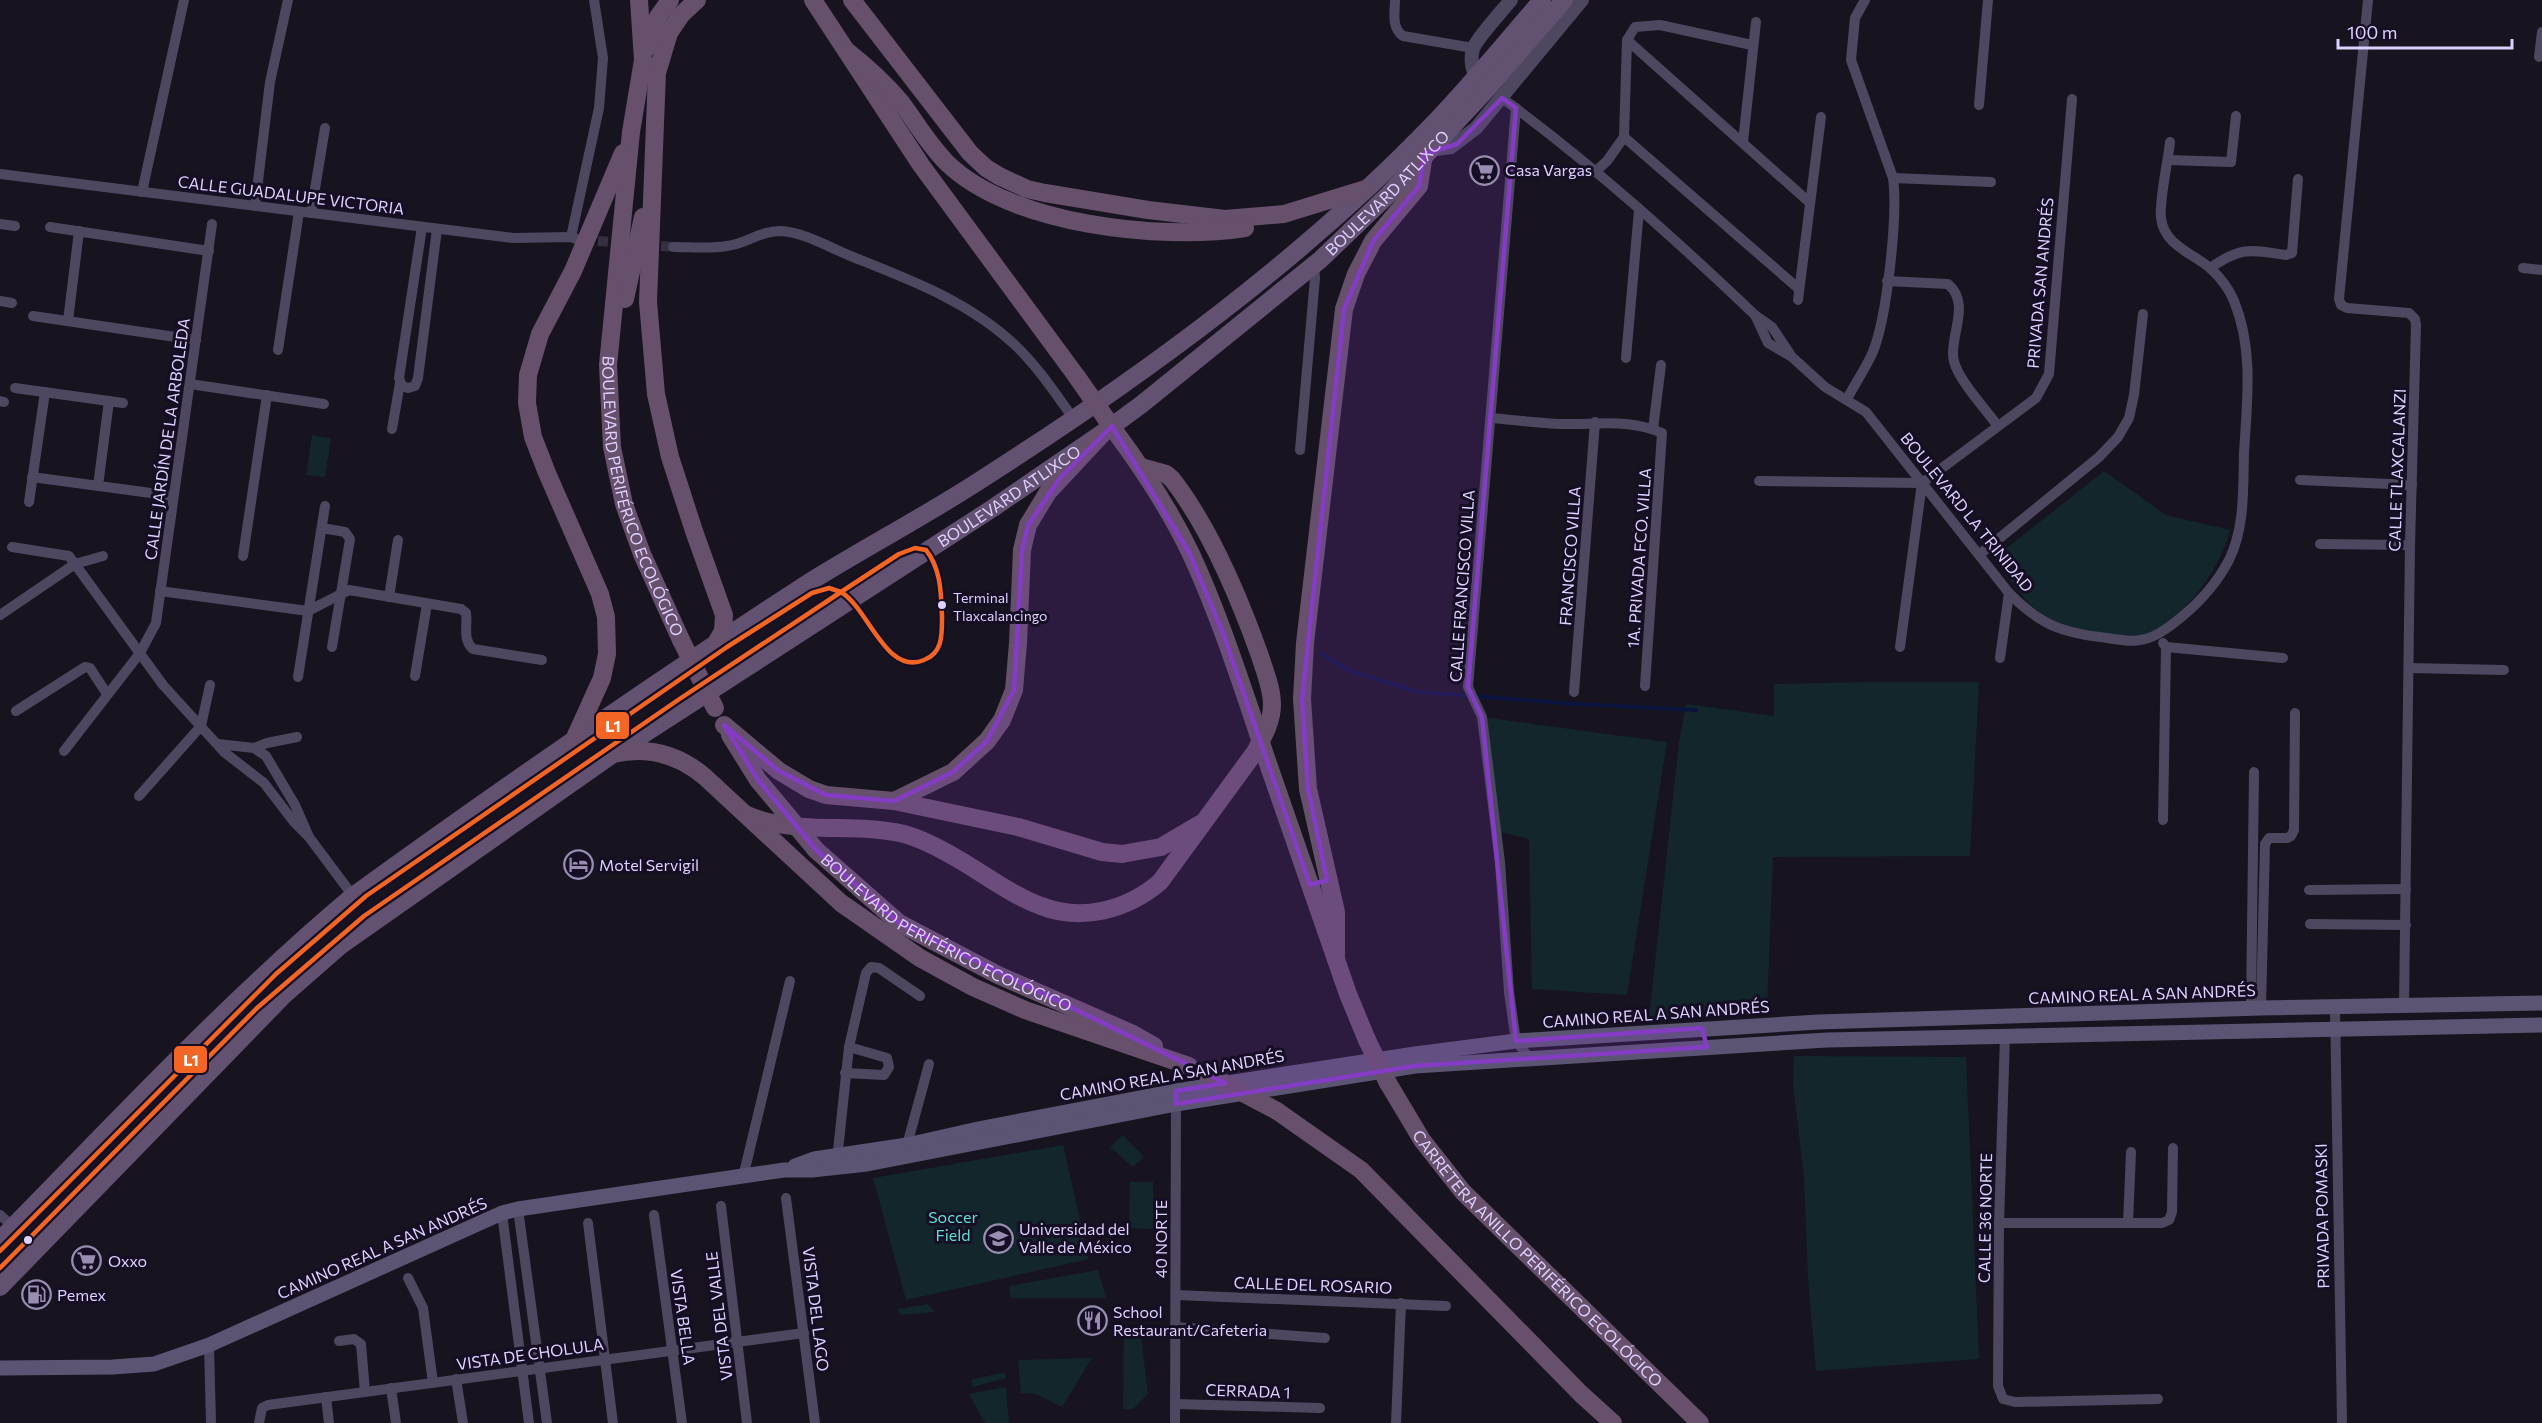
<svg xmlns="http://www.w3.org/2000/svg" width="2542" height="1423" viewBox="0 0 2542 1423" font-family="Commissioner,sans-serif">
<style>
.green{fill:#12262c}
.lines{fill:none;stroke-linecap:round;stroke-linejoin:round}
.stream{stroke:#0b143e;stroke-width:4}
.minor-tunnel{stroke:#353041;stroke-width:10;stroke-dasharray:10 5;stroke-linecap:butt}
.minor{stroke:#4d4860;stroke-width:10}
.tertiary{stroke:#4d4860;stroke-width:14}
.secondary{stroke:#5c5473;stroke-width:15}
.primary{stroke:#635171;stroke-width:18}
.trunk{stroke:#66506c;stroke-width:18}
.trunk-bridge{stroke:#66506c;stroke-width:18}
.bus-1-casing{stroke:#160e24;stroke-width:9}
.bus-1{stroke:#f26522;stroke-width:4.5}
.marked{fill:#853cc5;fill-opacity:0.2;stroke:#853cc5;stroke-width:4.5;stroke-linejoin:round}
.bus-dot{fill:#dfd1ff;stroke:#160e24;stroke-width:2}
.labels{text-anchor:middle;stroke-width:6;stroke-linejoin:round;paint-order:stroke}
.bus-label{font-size:14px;fill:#dfd1ff;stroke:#160e24;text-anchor:start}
.poi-label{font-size:16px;fill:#dfd1ff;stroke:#160e24;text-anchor:start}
.street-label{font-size:16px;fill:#dfd1ff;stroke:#160e24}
.park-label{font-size:16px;fill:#5ddfd6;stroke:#160e24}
.line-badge{stroke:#160e24;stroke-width:2}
.badge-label{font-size:16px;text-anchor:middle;font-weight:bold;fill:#fff}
</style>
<rect width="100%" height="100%" fill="#17131f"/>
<g class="green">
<path d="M312,435L331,438L325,477L306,475Z"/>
<path d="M2104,471L2166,515L2230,530C2220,570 2187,614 2151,633C2139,640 2079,632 2065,627C2058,624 2051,620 2045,616C2026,605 2007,576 1994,558Z"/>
<path d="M1866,682H1979L1970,856L1773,857L1767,1010L1649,1017L1679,742L1686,704L1774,716V684Z"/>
<path d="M1482,717L1667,742L1627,995L1532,989L1529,839L1495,831Z"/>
<path d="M1794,1056L1966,1057L1979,1359L1816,1371L1808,1279L1804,1178L1793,1084Z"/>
<path d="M1123,1135L1144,1157L1133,1167L1110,1147Z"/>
<path d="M1063,1145L1089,1259L906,1300L873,1178Z"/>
<path d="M1130,1182H1153L1154,1229L1129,1228Z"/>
<path d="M1098,1270L1106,1298H1011L1009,1286Z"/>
<path d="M928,1304L935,1312L900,1315L898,1309Z"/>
<path d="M1124,1334L1141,1336L1148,1394L1133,1409H1123Z"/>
<path d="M1092,1358L1062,1407L1036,1394L1021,1393L1018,1360Z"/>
<path d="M1004,1372L1006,1378L973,1387L971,1380Z"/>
<path d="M1006,1387L1009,1423H985L969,1394Z"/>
</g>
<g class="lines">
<path class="stream" d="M1321,654L1350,671L1419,692L1577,704L1696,710"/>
<g class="minor-tunnel">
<path d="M583,240L625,243"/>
<path d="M646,245L673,247"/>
</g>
<g class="minor">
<path d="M1395,0C1395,13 1391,27 1403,36L1473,48"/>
<path d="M2368,0L2339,299L2341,305L2347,308L2409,313L2415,319L2416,325L2410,545L2404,1006"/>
<path d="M1627,40L1809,202"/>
<path d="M2539,57L2542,32"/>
<path d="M1502,98C1592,164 1675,239 1755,315L1772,327L1790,354"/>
<path d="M1979,105L1988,0"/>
<path d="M1516,108L1468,687L1482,717L1500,862L1509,992L1516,1041L1530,1059"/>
<path d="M1624,137L1799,289"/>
<path d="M1743,142L1756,22"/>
<path d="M2168,160L2231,162L2236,116"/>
<path d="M1595,172L1607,161L1624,137L1627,40L1635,27L1660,25L1752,45"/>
<path d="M0,174L513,238L571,237L579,240"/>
<path d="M1893,178L1991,182"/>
<path d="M142,192L184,0"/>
<path d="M255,206L270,82L288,0"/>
<path d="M311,213L325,128"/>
<path d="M0,224L15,226"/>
<path d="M50,227L209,251"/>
<path d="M422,227L399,378L402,386L408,388L415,386L418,378L437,229"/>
<path d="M571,237L599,108L603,58L594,0"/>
<path d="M673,247C690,247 710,249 727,246C746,244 760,231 780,231C804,232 830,248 853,257C911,280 970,302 1016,346C1038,367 1055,393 1073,418"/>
<path d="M2210,268C2242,246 2250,250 2286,255L2292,253L2298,179"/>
<path d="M2523,268L2542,270"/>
<path d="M1887,281L1948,284C1970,303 1952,331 1953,355C1953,375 1985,408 1997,425"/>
<path d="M1798,300L1821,117"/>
<path d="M0,301L12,303"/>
<path d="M1755,315L1768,343L1792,357L1825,387L1866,412L2009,593C2048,633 2071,633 2122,640C2146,644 2162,633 2179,619C2199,603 2217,583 2229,560C2245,528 2243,488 2244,453C2247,403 2254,349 2234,301C2229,289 2220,277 2210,268C2192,253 2164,245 2161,218C2159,200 2168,162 2170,142"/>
<path d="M33,316L196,340"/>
<path d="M68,321L79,231"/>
<path d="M278,350L299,212"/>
<path d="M1626,358L1639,210"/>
<path d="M190,384L324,404"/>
<path d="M15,388L123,403"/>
<path d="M1847,399C1855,384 1865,369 1872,354C1887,320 1898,215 1893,178L1851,60L1855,18L1865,0"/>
<path d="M0,401L4,402"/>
<path d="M1491,418C1514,420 1538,423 1561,424C1595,425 1629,418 1662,433L1645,686"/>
<path d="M392,429L400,383"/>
<path d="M1653,429L1661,365"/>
<path d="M1300,450L1315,278L1314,265"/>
<path d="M32,477L173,496"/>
<path d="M2300,480L2412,485"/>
<path d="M1759,481L1922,483"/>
<path d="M1922,483L2036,398L2049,374L2072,99"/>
<path d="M98,486L109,401"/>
<path d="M29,502L45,392"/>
<path d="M322,528L345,532L350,539L332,647"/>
<path d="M2320,544L2410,545"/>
<path d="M12,547L69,556L163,685L224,752L264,783L294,822L309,837"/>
<path d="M1980,554L2099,457L2118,437L2129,418L2134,395L2143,314"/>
<path d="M243,556L267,395"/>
<path d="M160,591L308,611L349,590L461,609L466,613C468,626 462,639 473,649L542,660"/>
<path d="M389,597L398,540"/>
<path d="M0,615L75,564L103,556"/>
<path d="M2163,643L2166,647L2283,658"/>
<path d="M1900,647L1922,483"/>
<path d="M2000,658L2009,593"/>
<path d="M2409,668L2504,670"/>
<path d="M415,676L427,604"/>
<path d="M298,677L325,506"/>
<path d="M1574,692L1595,422"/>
<path d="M16,711L85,667L90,668L107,694"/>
<path d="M218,744L254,748L266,756L295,805L309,837L353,896"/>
<path d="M254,748L267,743L297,737"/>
<path d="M64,751L140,653L156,623L212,224"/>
<path d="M139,796L201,726L210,685"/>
<path d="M2163,820L2166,647"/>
<path d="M2309,890L2406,889"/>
<path d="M2310,924L2406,925"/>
<path d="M2251,1008L2254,772"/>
<path d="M2261,1008L2265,844L2269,838H2287L2291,836L2294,830L2295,713"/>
<path d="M2335,1008L2342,1423"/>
<path d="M2005,1036L1999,1223L1998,1386L2003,1399L2015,1402L2158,1399"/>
<path d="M845,1073L884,1075L889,1067L887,1058L849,1047"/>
<path d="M907,1145L929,1064"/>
<path d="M837,1160L849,1047L866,973L871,967L879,968L920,996"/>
<path d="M742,1176L745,1169L790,981"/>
<path d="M786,1198L815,1423"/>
<path d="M721,1206L747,1423"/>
<path d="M518,1209L547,1423"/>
<path d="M502,1213L529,1423"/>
<path d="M0,1215L17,1230"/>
<path d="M654,1215L682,1423"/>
<path d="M588,1223L613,1423"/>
<path d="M1999,1223H2162L2169,1220L2172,1212L2173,1148"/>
<path d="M2128,1223L2131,1152"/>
<path d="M408,1278L423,1308L433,1383"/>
<path d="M1176,1295L1446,1306"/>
<path d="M1175,1327L1325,1338"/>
<path d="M339,1341L354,1339L361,1344L365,1392"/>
<path d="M209,1345L211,1423"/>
<path d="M456,1379L463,1423"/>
<path d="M391,1388L396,1423"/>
<path d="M326,1397L329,1423"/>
<path d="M1175,1404L1320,1408"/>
<path d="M259,1423L262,1408L268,1405L804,1333"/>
<path d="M1175,1423L1176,1099"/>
<path d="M1396,1423L1401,1303"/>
</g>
<g class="tertiary">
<path d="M1480,81C1472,75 1470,59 1473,49C1476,39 1503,10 1511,0"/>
<path d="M1429,150L1451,147L1476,128L1582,0"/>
</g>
<g class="secondary">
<path d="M795,1166L814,1159L907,1145L978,1129L1176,1091L1415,1054L1516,1041L1818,1022L2261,1008L2542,1003"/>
<path d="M0,1368L113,1367L154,1364L209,1345L502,1213L518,1209L784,1170H812L867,1164L1176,1104L1415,1066L1827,1040L2542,1025"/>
</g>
<g class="primary">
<path d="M0,1240C115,1123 227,1002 353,896C501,789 651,685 805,585C862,549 922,518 979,481C1142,377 1304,259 1438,119C1474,81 1508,40 1542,0"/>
<path id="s1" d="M0,1287L284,995L340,946L613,754L993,508L1104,432L1142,404L1320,260L1389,194L1488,88L1564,0"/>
</g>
<g class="trunk">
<path id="s2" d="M639,0L643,60L631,132L608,365L612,447L624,504L642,554L681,640"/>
<path d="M697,0L681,15L669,33L657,73L648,302L656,394L670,457L694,531L724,615L723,631L716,643"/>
<path d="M813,0L921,165L1077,377"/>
<path d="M852,0L970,153L986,168L999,176L1027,189L1045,193L1148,210L1225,219L1284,214L1365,189"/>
<path d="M646,49L658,17L670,0"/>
<path d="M847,51C866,66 884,82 900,101C916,122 928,144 947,163C1011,225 1160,241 1245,228"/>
<path d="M625,299L643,217"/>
<path d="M1114,430C1143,469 1170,510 1191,554C1216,608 1235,665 1254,721"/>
<path d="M724,725L779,771L809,789L826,795L894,801L953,772L987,741L1002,720L1014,690L1018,643L1022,550L1028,525L1048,492L1104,432"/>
<path d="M730,735L758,780L788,816"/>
<path d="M573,742L602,678L607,654L606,617L600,594L547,473L533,437L527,403L528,375L540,334L573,271L623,153"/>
<path d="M1264,752L1348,994L1367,1040"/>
<path d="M613,754C648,746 678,754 705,777L841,903L920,958L973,987L1025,1010L1189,1066"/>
<path d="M894,801L1018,827L1102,852L1122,854L1161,847L1200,824"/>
<path d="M747,815C796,836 853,822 904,834C923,839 941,849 958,859C984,874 1013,896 1041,906C1082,922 1127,910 1160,882L1255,752C1263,737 1272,722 1272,705C1272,688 1265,672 1260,656C1239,597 1210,528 1172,479L1166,474L1141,467"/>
<path id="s3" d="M816,850L899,923L998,975L1133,1034L1154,1046"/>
<path d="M1336,960V912L1308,789L1302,699L1305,643L1344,309L1356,274L1373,241L1419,186L1424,154"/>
<path id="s4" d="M1388,1083L1422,1140L1463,1192L1700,1423"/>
<path d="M1277,1111L1361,1170L1581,1394L1613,1423"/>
</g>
<g class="trunk-bridge">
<path d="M1077,377L1114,430"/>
<path d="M681,640L715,708"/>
<path d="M1254,721L1264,752"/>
<path d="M788,816L816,850"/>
<path d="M1367,1040L1388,1083"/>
<path d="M1207,1074L1277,1111"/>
</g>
<defs>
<g id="bus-1">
<path d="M915,548L926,550C941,569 941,593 942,616C942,634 943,653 924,660C886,676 869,609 841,592L899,554Z"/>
<path d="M0,1251L276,974L366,896L727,647L812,593L829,588L841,592"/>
<path d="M0,1268L257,1008L364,916L678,700L841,592"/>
</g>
</defs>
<use href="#bus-1" class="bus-1-casing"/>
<use href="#bus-1" class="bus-1"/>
</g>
<path class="marked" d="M1502,98L1516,108L1468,687L1482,717L1516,1041L1702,1028L1707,1047L1415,1066L1176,1104V1091L1225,1083L899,923L816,850L758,780L724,725L779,771L826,795L894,801L953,772L987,741L1014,690L1022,550L1028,525L1060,478L1112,426L1190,554L1223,633L1310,885L1327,880L1308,789L1302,699L1344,309L1373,241L1419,186L1424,154L1457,144Z"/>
<defs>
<symbol id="supermarket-ring" viewBox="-11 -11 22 22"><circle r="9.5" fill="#160e24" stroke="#998eb1" stroke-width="1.5"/><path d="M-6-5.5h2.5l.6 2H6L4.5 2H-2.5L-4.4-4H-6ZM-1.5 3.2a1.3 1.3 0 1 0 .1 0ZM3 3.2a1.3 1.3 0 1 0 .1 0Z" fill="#998eb1"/></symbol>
<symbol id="hotel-ring" viewBox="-11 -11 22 22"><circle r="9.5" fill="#160e24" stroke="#998eb1" stroke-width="1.5"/><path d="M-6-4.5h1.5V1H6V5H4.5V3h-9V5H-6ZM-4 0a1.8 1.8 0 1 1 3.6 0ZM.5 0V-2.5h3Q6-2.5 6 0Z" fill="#998eb1"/></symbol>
<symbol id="university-ring" viewBox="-11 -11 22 22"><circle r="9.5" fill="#160e24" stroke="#998eb1" stroke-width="1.5"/><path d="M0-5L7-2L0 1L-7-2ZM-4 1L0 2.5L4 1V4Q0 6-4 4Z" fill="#998eb1"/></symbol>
<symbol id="fuel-ring" viewBox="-11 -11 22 22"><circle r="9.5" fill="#160e24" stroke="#998eb1" stroke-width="1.5"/><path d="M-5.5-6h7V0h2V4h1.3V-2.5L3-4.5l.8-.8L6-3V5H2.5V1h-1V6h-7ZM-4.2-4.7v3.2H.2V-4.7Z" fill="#998eb1"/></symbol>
<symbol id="restaurant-ring" viewBox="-11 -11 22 22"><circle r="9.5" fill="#160e24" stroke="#998eb1" stroke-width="1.5"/><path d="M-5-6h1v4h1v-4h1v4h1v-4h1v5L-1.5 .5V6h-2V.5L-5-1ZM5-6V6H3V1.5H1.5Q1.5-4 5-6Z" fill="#998eb1"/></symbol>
</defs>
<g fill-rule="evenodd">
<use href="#supermarket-ring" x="1468" y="154" width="33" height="33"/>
<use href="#hotel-ring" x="562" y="848" width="33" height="33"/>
<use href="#university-ring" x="982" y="1222" width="33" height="33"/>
<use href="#supermarket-ring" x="70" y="1244" width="33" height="33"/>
<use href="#fuel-ring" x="20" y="1278" width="33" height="33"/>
<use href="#restaurant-ring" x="1076" y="1304" width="33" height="33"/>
</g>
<g class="bus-dot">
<circle cx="942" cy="605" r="5"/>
<circle cx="28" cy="1240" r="5"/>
</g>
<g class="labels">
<g class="bus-label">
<text x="953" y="603">Terminal<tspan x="953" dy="18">Tlaxcalancingo</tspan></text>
</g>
<g class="poi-label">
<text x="1505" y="176">Casa Vargas</text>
<text x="599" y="871">Motel Servigil</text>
<text x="1019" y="1235">Universidad del<tspan x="1019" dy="18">Valle de México</tspan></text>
<text x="108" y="1267">Oxxo</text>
<text x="57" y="1301">Pemex</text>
<text x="1113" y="1318">School<tspan x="1113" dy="18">Restaurant/Cafeteria</tspan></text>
</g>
<g class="street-label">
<text dy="6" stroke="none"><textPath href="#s1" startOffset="1774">BOULEVARD ATLIXCO</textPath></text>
<text transform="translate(291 195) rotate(7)" y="6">CALLE GUADALUPE VICTORIA</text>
<text transform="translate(2040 283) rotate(-85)" y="6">PRIVADA SAN ANDRÉS</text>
<text transform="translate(167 439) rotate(-82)" y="6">CALLE JARDÍN DE LA ARBOLEDA</text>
<text transform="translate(2397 470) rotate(-88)" y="6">CALLE TLAXCALANZI</text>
<text dy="6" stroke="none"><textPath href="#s2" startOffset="504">BOULEVARD PERIFÉRICO ECOLÓGICO</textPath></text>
<text dy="6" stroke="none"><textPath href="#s1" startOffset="1288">BOULEVARD ATLIXCO</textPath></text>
<text transform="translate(1967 512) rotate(51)" y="6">BOULEVARD LA TRINIDAD</text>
<text transform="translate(1570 556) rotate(-86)" y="6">FRANCISCO VILLA</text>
<text transform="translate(1639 558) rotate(-86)" y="6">1A. PRIVADA FCO. VILLA</text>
<text transform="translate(1462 586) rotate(-86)" y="6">CALLE FRANCISCO VILLA</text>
<text dy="6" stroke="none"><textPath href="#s3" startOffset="156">BOULEVARD PERIFÉRICO ECOLÓGICO</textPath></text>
<text transform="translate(2142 994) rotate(-2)" y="6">CAMINO REAL A SAN ANDRÉS</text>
<text transform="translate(1656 1014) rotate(-4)" y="6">CAMINO REAL A SAN ANDRÉS</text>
<text transform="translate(1172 1075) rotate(-10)" y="6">CAMINO REAL A SAN ANDRÉS</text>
<text transform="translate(2322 1216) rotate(-91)" y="6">PRIVADA POMASKI</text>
<text transform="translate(1985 1218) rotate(-89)" y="6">CALLE 36 NORTE</text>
<text transform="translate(1161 1239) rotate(-90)" y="6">40 NORTE</text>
<text transform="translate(382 1248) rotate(-24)" y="6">CAMINO REAL A SAN ANDRÉS</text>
<text dy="6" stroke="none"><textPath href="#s4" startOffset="232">CARRETERA ANILLO PERIFÉRICO ECOLÓGICO</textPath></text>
<text transform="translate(1313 1285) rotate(2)" y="6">CALLE DEL ROSARIO</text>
<text transform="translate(816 1309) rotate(83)" y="6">VISTA DEL LAGO</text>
<text transform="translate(719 1316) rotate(-97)" y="6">VISTA DEL VALLE</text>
<text transform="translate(683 1317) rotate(82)" y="6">VISTA BELLA</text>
<text transform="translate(530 1354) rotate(-8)" y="6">VISTA DE CHOLULA</text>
<text transform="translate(1248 1391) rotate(2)" y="6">CERRADA 1</text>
</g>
<g class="park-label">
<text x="953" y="1223">Soccer<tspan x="953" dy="18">Field</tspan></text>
</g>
</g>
<g class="line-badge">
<rect x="595" y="711" width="35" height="29" rx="6" fill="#f26522"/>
<rect x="173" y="1045" width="35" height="29" rx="6" fill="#f26522"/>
</g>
<g class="badge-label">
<text x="613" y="732">L1</text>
<text x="191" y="1066">L1</text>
</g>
<path d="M2338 39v9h174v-9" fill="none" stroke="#dfd1ff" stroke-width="3"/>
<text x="2347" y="39" font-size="18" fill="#dfd1ff" stroke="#160e24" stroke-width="4.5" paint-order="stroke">100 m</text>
</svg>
